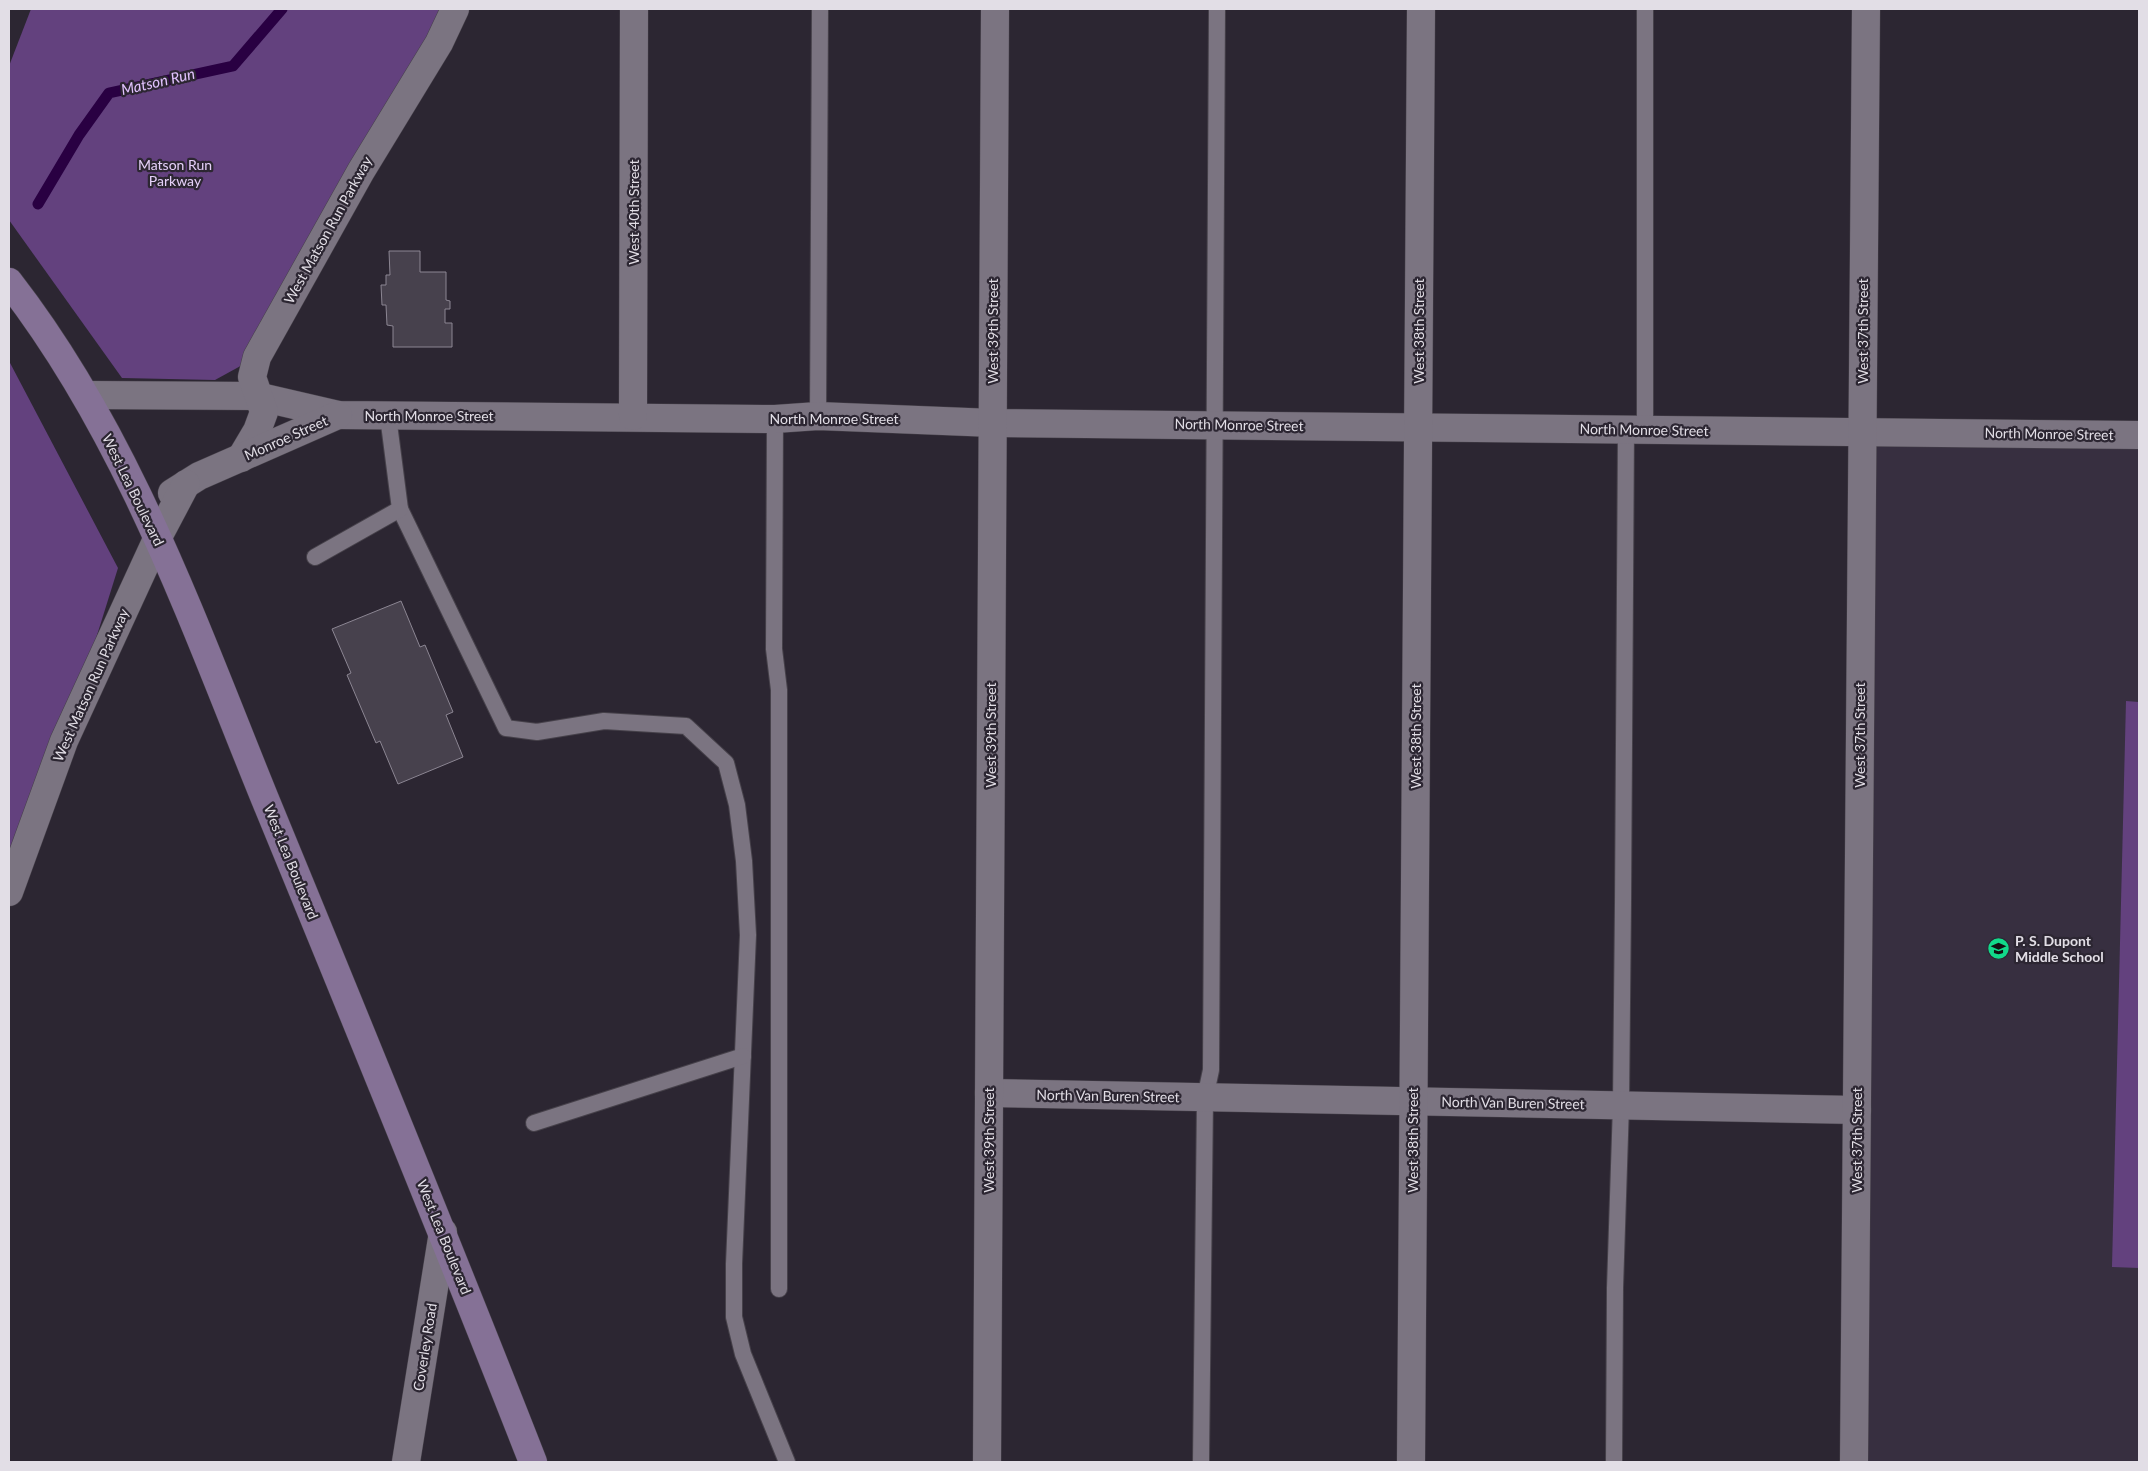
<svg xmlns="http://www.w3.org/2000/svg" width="2148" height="1471" viewBox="0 0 2148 1471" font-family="Lato,sans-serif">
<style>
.built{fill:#372f40}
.green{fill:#63417e}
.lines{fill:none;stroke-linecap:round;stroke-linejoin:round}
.stream{stroke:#290042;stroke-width:11}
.building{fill:#47414d;stroke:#8c8693}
.lane-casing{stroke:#46414a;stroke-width:18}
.street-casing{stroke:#46414a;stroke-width:29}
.secondary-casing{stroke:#46414a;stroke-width:29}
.lane{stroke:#7b7481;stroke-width:16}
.street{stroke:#7b7481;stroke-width:28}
.secondary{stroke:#857196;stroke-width:28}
.labels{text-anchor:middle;stroke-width:4.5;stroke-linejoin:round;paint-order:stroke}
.park-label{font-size:14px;fill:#e5d0f9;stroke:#2c2632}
.street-label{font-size:14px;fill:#e2dee6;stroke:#2c2632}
.poi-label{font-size:14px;font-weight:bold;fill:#e2dee6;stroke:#2c2632;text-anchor:start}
.water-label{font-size:15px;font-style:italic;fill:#e1c2fe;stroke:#2c2632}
</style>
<rect width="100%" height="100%" fill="#2c2632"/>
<path class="built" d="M1862,432L2139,435V1462H1854Z"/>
<g class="green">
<path d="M31,9H449L257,357L215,380L122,378L9,220V66Z"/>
<path d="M9,361L118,568L64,741L9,892Z"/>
<path d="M2126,701L2139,702V1268L2112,1267Z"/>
</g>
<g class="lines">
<path class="stream" d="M38,204L79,135L109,93L233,66L282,9"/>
</g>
<g class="building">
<path d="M389,251H420V272H446V300L450,301V309H445V323H452V347H393V326L387,325L386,305H382L381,285H386V275H390Z"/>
<path d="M401,601L420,647L425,645L453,712L446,715L463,757L398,784L380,741L376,743L347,675L351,673L332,629Z"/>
</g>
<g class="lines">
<defs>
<g id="lane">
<path d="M1645,9V430"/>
<path d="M818,416L820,9"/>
<path d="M775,419L774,649L779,690V1289"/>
<path d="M400,509L506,728L537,732L604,721L686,726L726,763L737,805L744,861L748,935L734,1264V1317L743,1354L787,1462"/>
<path d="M315,557L400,509L388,416"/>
<path d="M534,1123L743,1056"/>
<path d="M1201,1462L1205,1098L1211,1070L1217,9"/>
<path d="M1614,1462L1615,1288L1621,1105L1623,903L1626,429"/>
</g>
<g id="street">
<path d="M86,395L256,396L338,415L775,419L818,416L993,423L2139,435"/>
<path d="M633,416L634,9"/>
<path d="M241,458L257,431L264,412L252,377L257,357L361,171L439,43L455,9"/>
<path d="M172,493L199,476L338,415"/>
<path d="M9,892L64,741L157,539L186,484"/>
<path d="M989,1093L1857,1110"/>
<path d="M406,1462L443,1232"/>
<path d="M987,1462L995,9"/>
<path d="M1411,1462L1421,9"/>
<path d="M1854,1462L1866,9"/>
</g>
<path id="secondary" d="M9,282C128,435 193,622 265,799C356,1020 446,1240 533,1462"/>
</defs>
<use href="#lane" class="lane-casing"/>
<use href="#street" class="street-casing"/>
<use href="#secondary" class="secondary-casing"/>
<use href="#lane" class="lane"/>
<use href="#street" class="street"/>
<use href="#secondary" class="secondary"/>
</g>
<defs>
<symbol id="school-disc" viewBox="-11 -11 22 22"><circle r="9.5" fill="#12d98a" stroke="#2c2632"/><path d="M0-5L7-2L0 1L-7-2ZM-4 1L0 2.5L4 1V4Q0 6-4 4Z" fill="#111"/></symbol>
</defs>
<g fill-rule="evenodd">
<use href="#school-disc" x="1986" y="936" width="25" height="25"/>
</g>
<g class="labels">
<g class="park-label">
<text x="175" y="170">Matson Run<tspan x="175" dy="16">Parkway</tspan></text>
</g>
<g class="street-label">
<text transform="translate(634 212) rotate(-90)" y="5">West 40th Street</text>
<text transform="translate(328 230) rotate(-61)" y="5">West Matson Run Parkway</text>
<text transform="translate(993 331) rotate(-90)" y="5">West 39th Street</text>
<text transform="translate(1419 331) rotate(-90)" y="5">West 38th Street</text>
<text transform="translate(1863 331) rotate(-90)" y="5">West 37th Street</text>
<text x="429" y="421">North Monroe Street</text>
<text x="834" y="424">North Monroe Street</text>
<text transform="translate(1239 425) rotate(1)" y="5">North Monroe Street</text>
<text transform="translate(1644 430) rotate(1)" y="5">North Monroe Street</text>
<text transform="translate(2049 434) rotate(1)" y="5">North Monroe Street</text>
<text transform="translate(286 438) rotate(-24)" y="5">Monroe Street</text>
<text transform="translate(133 490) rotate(64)" y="5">West Lea Boulevard</text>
<text transform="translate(91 685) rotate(-66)" y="5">West Matson Run Parkway</text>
<text transform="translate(991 735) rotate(-90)" y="5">West 39th Street</text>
<text transform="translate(1860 735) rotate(-90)" y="5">West 37th Street</text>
<text transform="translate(1416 736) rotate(-90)" y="5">West 38th Street</text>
<text transform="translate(291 862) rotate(68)" y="5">West Lea Boulevard</text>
<text transform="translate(1108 1096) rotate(1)" y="5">North Van Buren Street</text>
<text transform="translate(1513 1103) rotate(1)" y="5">North Van Buren Street</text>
<text transform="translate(989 1140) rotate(-90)" y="5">West 39th Street</text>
<text transform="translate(1413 1140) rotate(-90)" y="5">West 38th Street</text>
<text transform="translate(1857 1140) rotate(-90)" y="5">West 37th Street</text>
<text transform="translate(444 1237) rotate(68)" y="5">West Lea Boulevard</text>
<text transform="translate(425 1347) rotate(-81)" y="5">Coverley Road</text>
</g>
<g class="poi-label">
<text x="2015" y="946">P. S. Dupont<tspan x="2015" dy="16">Middle School</tspan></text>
</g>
<g class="water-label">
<text transform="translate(158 82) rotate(-13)" y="5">Matson Run</text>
</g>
</g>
<rect width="2148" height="1471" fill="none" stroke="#e2dee6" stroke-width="20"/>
</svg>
